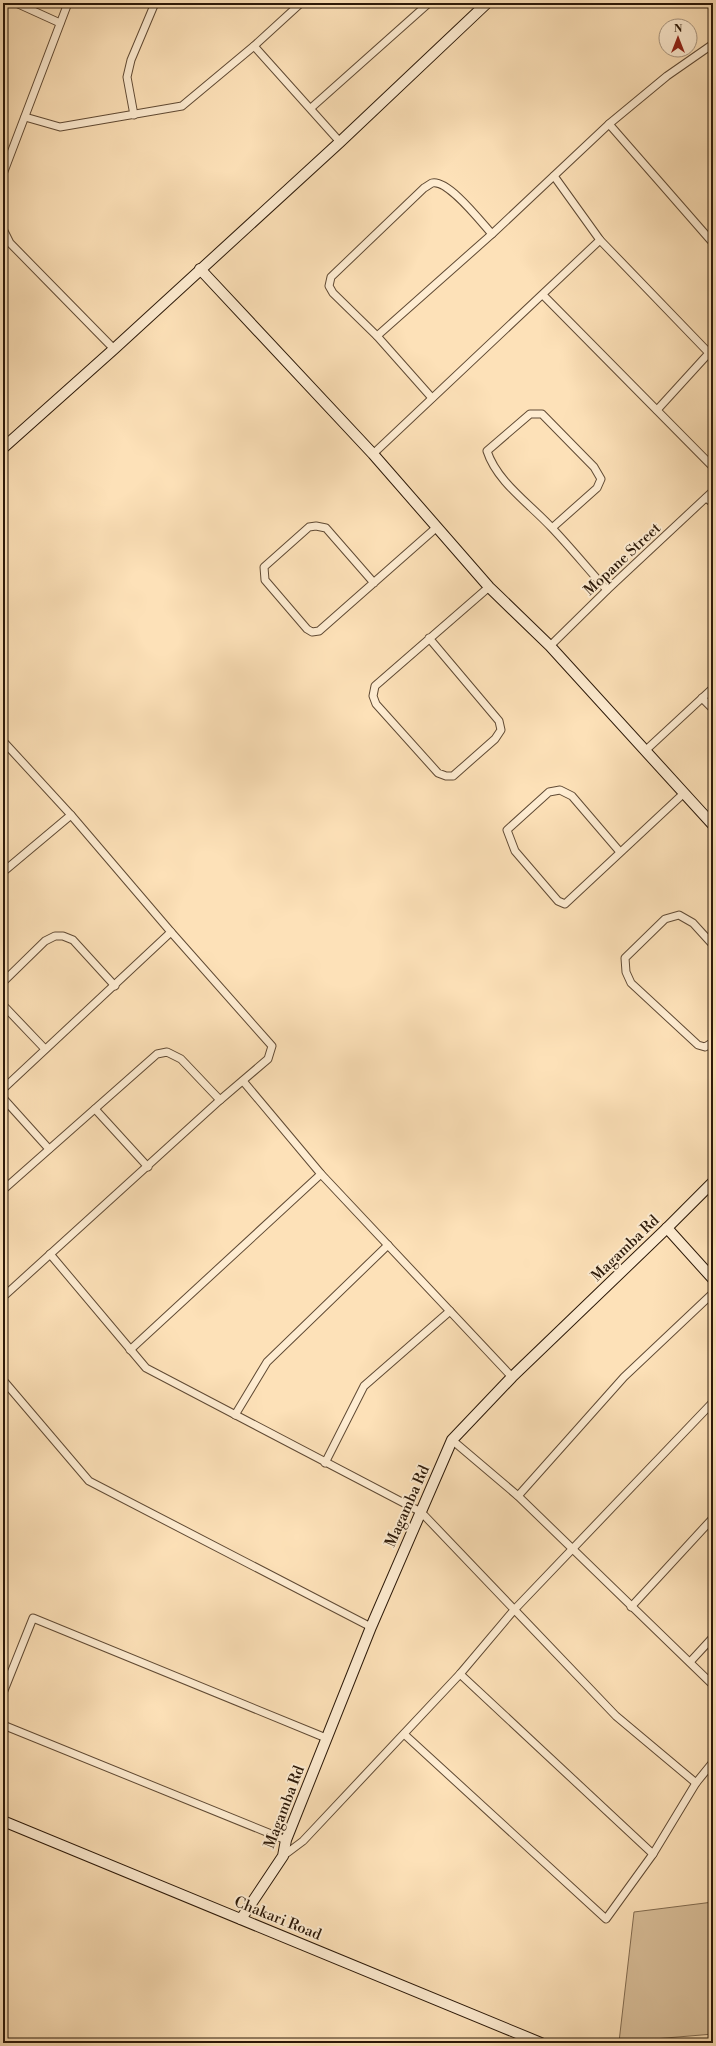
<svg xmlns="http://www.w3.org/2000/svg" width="716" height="2046" viewBox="0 0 716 2046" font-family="'Libre Bodoni',serif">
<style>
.green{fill:#d9bf9a;stroke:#826c51}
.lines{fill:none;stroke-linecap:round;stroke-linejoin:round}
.street-casing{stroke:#604a34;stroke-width:9}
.secondary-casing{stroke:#2b1808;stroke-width:12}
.street{stroke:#feecd1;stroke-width:7}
.secondary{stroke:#feecd1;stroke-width:10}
.labels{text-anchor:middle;stroke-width:4;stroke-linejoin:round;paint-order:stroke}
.street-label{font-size:15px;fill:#2b1808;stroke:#feecd1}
</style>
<rect width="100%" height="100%" fill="#fde1b8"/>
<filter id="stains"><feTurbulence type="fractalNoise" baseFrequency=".005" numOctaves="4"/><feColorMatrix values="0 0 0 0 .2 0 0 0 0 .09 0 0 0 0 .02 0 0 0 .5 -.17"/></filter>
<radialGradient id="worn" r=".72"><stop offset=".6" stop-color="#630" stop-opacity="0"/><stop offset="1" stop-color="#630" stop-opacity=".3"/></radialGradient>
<path class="green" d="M713,1902V2034L619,2042L634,1912Z"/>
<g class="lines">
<defs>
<g id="street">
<path d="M16,3L60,23"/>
<path d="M254,46L340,142"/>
<path d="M311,108L429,3"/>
<path d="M134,115L127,77L131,60L155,3"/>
<path d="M25,117L60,127L182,106L254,46L301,3"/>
<path d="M609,124L667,76L713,44"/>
<path d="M3,174L68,3"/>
<path d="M554,176L600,240"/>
<path d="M3,229L10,243L114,349"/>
<path d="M543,295L713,467"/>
<path d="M377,336L492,234L609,124L713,243"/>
<path d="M432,398L377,336L333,293L329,286L331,277L424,188C426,187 430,184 432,183C448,179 481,222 492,234"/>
<path d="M373,454L600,240L709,353L657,410"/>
<path d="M706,498L713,503"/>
<path d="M552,528L597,488L601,479L594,467L542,414H530L487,451C497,482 530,504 552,528C571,548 588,569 607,590"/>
<path d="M374,583L326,528L316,526L309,527L264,567L265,580L307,629L312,632L319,631L437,527"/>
<path d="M429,638L499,721L501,730L495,739L453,776H446L438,773L376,704L373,696L375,686L489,587"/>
<path d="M550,646L607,590L713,491"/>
<path d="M702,698L713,709"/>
<path d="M3,741L71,815L171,932L272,1046L268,1059L220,1100L3,1297"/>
<path d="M646,750L713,688"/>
<path d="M620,852L572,796L560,790L549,792L507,830L515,851L558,901L565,904L683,794"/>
<path d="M3,872L71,815"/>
<path d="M713,945L693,923L679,915L665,919L625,958L626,972L631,983L698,1045L705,1047L713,1042"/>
<path d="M3,982L45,941L55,936H63L73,940L115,986"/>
<path d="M3,1005L45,1049"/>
<path d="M243,1081L321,1174L512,1377"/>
<path d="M3,1089L171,932"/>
<path d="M3,1098L49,1149"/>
<path d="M95,1109L148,1167"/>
<path d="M3,1190L157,1054L167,1052L181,1059L220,1100"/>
<path d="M50,1254L146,1368L421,1512L616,1716L696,1783"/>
<path d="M130,1350L321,1174"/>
<path d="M3,1380L89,1481L371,1627"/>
<path d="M235,1415L267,1362L388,1245"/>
<path d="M452,1440L518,1496L713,1685"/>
<path d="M325,1463L364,1386L450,1311"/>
<path d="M518,1496L624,1377L713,1293"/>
<path d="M631,1607L713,1518"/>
<path d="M690,1662L713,1637"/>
<path d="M460,1674L653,1854"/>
<path d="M3,1693L33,1618L326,1738"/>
<path d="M3,1725L286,1840"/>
<path d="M404,1734L606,1919L653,1854L696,1783L713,1762"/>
<path d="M283,1856L303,1841L460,1674L514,1610L713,1402"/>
</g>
<g id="secondary">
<path d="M200,269L373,454L489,587L550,646L713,825"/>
<path d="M3,448L114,349L340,142L487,3"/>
<path d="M667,1228L713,1279"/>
<path d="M3,1821L541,2043"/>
<path d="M241,1919L283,1856L286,1840L371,1627L452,1440L512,1377L667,1228L713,1182"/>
</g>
</defs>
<use href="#street" class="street-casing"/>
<use href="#secondary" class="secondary-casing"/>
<use href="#street" class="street"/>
<use href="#secondary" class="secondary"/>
</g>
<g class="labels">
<g class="street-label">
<text transform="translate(622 559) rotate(-43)" y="5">Mopane Street</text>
<text transform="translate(625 1248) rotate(-44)" y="5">Magamba Rd</text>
<text transform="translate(407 1506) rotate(-66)" y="5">Magamba Rd</text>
<text transform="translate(284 1807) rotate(-69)" y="5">Magamba Rd</text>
<text transform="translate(278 1918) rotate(22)" y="5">Chakari Road</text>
</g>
</g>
<rect width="716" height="2046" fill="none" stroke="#fde1b8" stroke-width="16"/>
<rect x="4" y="4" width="708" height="2038" fill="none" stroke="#2b1808" stroke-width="2"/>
<rect x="8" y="8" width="700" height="2030" fill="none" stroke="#2b1808"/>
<g transform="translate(678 38)"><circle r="19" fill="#feecd1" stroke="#aa9781"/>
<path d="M0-3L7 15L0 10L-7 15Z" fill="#8f2418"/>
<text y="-6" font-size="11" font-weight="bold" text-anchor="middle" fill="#2b1808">N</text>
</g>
<rect width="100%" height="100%" filter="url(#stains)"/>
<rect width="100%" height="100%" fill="url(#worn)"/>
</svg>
